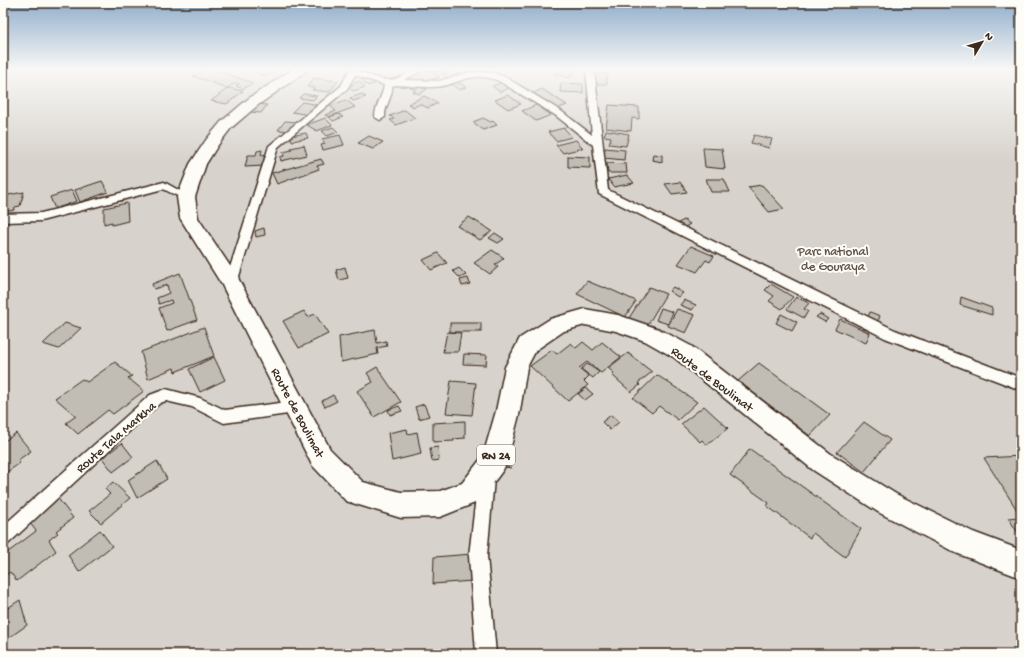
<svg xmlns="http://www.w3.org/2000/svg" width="1024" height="657" viewBox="0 0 1024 657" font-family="'Gochi Hand',sans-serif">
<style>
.green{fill:#d7d2cc;stroke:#897e75}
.building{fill:#c1bcb4;stroke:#3b2a1e}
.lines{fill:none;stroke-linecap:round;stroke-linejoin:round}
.street-casing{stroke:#3b2a1e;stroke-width:3}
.primary-casing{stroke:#3b2a1e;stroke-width:3}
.street{fill:#fdfcf7;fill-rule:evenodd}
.primary{fill:#fdfcf7;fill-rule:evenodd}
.labels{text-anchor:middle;stroke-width:4;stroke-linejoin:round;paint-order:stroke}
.shield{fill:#fdfcf7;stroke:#75695f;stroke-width:1}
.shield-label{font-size:12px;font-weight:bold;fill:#3b2a1e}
.park-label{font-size:13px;fill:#62544a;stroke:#fdfcf7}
.street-label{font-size:13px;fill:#3b2a1e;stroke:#fdfcf7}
</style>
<rect width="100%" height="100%" fill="#f1efea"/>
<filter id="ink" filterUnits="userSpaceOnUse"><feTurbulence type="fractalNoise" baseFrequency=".025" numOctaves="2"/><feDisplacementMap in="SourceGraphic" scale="8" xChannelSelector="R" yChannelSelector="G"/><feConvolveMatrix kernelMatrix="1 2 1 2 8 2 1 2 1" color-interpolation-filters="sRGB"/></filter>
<g filter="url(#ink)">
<rect class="green" x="3" y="69" width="1018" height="585"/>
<g class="building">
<path d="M206,69H213L253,83L243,89L236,86L239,84L236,83L227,88L193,76Z"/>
<path d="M259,69H278L267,76L254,72Z"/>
<path d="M431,69H452L441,73L439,71L435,72Z"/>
<path d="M559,69H567L576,71L569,78L554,74Z"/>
<path d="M431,70L440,77L427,81L424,79L416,82L411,79L406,80L403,78Z"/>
<path d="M453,71L461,76L450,80L442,74Z"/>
<path d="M594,73L607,74V84H593Z"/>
<path d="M314,78L338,81L329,92L312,90L315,88L307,87Z"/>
<path d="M368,78L374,84L368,86L362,80Z"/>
<path d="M359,81L365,87L353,91L348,87Z"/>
<path d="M456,81L466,87L460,90L449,83Z"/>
<path d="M501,83L509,88L500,92L492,86Z"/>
<path d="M561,83L583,84V93L560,92Z"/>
<path d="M414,85L427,89L420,94L413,92L416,90L410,88Z"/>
<path d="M228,88L243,91L227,104L211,101Z"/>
<path d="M542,89L567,105L557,109L532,94Z"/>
<path d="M303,94L317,96L313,100L299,98Z"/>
<path d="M362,94L366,97L353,101L350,98Z"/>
<path d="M508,95L521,104L508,109L495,100Z"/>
<path d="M424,96L438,103L428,108L420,104L414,107L408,104Z"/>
<path d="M346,100L355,107L328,117L325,115L336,111L330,106Z"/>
<path d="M302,102L325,106L315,116L292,112Z"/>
<path d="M255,104L267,105L261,113L249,112Z"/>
<path d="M536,105L551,115L536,121L522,111Z"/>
<path d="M609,105L639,107V119L632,118L631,131L606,128Z"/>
<path d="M405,110L415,118L396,125L390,120L394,119L390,116Z"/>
<path d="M339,114L343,117L333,121L329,117Z"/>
<path d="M325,118L332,125L317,131L307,125Z"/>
<path d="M483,118L491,122L493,121L497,125L483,130L473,122Z"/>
<path d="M285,121L299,122L293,131L278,130Z"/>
<path d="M333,127L338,132L327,136L322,131Z"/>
<path d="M564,128L572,137L556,141L548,132Z"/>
<path d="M606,130L629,134L626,146L609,144L611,137L604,136Z"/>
<path d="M306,133L308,138L292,141L291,136Z"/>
<path d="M340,135L344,145L323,150L321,145L325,144L322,139Z"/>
<path d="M754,135L772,139L769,148L751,143Z"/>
<path d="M369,136L383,142L373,149L358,143Z"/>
<path d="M576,140L583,148L563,153L556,145Z"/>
<path d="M304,145L307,155L281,161L280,157L284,156L283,152L292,150L291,148Z"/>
<path d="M605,148L625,150L624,160L604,158Z"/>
<path d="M703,148L722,149L725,169L705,167Z"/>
<path d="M262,150L261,155L267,154L264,166L245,167L248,155H256L257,151Z"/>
<path d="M653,154L662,155V162L652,160Z"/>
<path d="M568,156L590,157V168L568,167Z"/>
<path d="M321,159L324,164L317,166L319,169L277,184L272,173Z"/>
<path d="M607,163L626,164L627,173H608Z"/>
<path d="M627,175L634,183L614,187L608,179Z"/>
<path d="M706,179H724L730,192H711Z"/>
<path d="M102,181L108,192L80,202L75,190Z"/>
<path d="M680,182L687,192L672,194L665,184Z"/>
<path d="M762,185L784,209L769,212L748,187Z"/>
<path d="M72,190L77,201L55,209L50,197Z"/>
<path d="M24,192L20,206L15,207L14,210L3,212V196Z"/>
<path d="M127,203L128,221L112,225V222L104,224V208Z"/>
<path d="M469,217L492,231L480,240L457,226Z"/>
<path d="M684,220L690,224L683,228L671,227Z"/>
<path d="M264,228L265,235L256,237L255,231Z"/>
<path d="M495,233L504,239L498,243L489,238Z"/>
<path d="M691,246L714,256L710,262L706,260L697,272L678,264Z"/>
<path d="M492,250L504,258L495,265L498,267L490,274L474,263Z"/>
<path d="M438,253L447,263L431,270L423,260Z"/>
<path d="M345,267L348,278L339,280L336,270Z"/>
<path d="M459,268L466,275L460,278L453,271Z"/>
<path d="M180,273L197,320L167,331L159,308L172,303L171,300L159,304L157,298L169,293L167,285L154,289L152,284Z"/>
<path d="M468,278L470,284L462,286L460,280Z"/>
<path d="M587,281L604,288L605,287L636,301L625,317L577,294Z"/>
<path d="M771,284L793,297L782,309L769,301L774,296L765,290Z"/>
<path d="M649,287L666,294L647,326L629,318Z"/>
<path d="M673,287L683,293L678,297L669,291Z"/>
<path d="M796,297L809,303L804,309L808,311L804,318L787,309Z"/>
<path d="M961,297L992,308V315L960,305Z"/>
<path d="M684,300L696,305L692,310L680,305Z"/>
<path d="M661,308L673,312L668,324L656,320Z"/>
<path d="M677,309L695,315L686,333L668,326Z"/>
<path d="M304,311L308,317L315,314L328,334L299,348L283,321Z"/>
<path d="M870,312L880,316L878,321L868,317Z"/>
<path d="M781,314L797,322L792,331L776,323Z"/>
<path d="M820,314L828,319L825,322L816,317Z"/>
<path d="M840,319L870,333L866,343L835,329Z"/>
<path d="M65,323L81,328L59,349L43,344Z"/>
<rect x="450" y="323" width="31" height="9"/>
<path d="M204,327L214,356L175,372L174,368L148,379L141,352Z"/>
<path d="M375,330L377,343L386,341L387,346L377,348L378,354L341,362L339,337Z"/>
<path d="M447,332L461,333L458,352H443Z"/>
<path d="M583,342L593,350L602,342L621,357L601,373L587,362L579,368L589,376L584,381L588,385L568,401L530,366L552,350L557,354L571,343L576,348Z"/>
<path d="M628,353L652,372L638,383L640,385L631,392L612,375L614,373L608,368Z"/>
<path d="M464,354L487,355L486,365L463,364Z"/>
<path d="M214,357L225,380L200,392L189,369Z"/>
<path d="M115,362L132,376L128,378L144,391L113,414L108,410L78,434L66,423L76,416L55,398L82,379L87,382Z"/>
<path d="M759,363L830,415L810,436L738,381Z"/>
<path d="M587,364L599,372L593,378L581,369Z"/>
<path d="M377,367L401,402L374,417L357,391L373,382L367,373Z"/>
<path d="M657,375L697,402L678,420L659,406L652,413L633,398Z"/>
<path d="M451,381L476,383L472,415L446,413Z"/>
<path d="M586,388L593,394L585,400L578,394Z"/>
<path d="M333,395L337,401L325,407L322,401Z"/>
<path d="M424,404L429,416L419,419L415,407Z"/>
<path d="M399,406L402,411L390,415L388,410Z"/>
<path d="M704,406L728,428L707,445L702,440L700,442L681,424Z"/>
<path d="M611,415L619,422L610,430L602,422Z"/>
<path d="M465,421V438L454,439V441L433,442V423Z"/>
<path d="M864,422L890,440L864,472L837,452Z"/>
<path d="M407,429L408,434L417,432L421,454L392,461L388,433Z"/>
<path d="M16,433L31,451L18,460L20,463L3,475V442Z"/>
<path d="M122,443L133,457L113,472L102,458Z"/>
<path d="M438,447L439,460L432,461L430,448Z"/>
<path d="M750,449L861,529L845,557L813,533L810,538L767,506L769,503L730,475Z"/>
<path d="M503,453L513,455L511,468L500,466Z"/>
<path d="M1021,456V537L1008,518L1019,517L1017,510L984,458Z"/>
<path d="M157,461L167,479L137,498L128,480Z"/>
<path d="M113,482L130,498L101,523L89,511L110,494L105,489Z"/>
<path d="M57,497L73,518L56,531L58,533L49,540L56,551L17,581L10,572L5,576L3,572V556L36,531L27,519Z"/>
<path d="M100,530L112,546L79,572L68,555Z"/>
<path d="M472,554V581L433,584L434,557Z"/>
<path d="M20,600L27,625L3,642V611Z"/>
</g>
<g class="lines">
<defs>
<g id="street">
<path d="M350,69H358L357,71C367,74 381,81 391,80C404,78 408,69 424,69L404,80L439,81L471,72L494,73L505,77L561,111L592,135L586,69H594L608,190L895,330L1021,378V390L885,338L599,194L593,145L555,115L499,81C474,71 465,81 442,86C427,89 409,85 395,85L392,86C393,97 384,106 385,117L380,120L375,117C375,105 383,96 384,85L355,75L347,89L278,147L237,283L235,286H227L225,283L269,146L341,86Z"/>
<path d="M164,182L191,197L186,200L163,189L41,221L3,222V214L41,213Z"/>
<path d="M166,389L200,398L225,410L295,401L300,403L302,407L300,411L295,413L224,423L192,407L166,401L160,403L9,543L3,545V526L150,395Z"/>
<path d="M486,472L492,474L494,479L487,556L496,654H476L469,556L478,479L480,474Z"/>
</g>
<path id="primary" d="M293,69H309L258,105L231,128L218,145L206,164L195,197L198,218L238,278L330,449L363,482L401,492L440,491L462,483L483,456L496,411L505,367L520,338L550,319L585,309L618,315L659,329L691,346L831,454L896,494L973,532L1021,550V578L956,553L878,512L813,470L675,358L645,341L616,331L585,325L564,331L536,350L527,367L520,411L507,462L503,470L480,501L440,517L401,518L346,501L312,465L222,285L180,218L177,197L190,164L206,140L221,122L248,99Z"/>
</defs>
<use href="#street" class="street-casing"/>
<use href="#primary" class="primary-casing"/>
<use href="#street" class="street"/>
<use href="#primary" class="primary"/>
</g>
</g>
<linearGradient id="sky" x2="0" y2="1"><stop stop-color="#91aecb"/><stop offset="0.43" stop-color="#f9f8f6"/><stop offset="1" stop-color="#f9f8f6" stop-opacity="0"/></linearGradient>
<rect width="1024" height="161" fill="url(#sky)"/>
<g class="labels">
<rect class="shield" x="477" y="445" width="38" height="20" rx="3"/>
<g class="shield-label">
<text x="496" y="459">RN 24</text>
</g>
<g class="park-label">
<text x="833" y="255">Parc national<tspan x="833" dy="15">de Gouraya</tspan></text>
</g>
<g class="street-label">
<text transform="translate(713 378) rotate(37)" y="5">Route de Boulimat</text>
<text transform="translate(299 412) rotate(62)" y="5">Route de Boulimat</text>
<text transform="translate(115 436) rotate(-41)" y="5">Route Tala Markha</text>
</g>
</g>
<rect width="1024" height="657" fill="none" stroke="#fdfcf7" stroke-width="16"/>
<rect x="8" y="8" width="1008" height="641" fill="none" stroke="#3b2a1e" stroke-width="1.5" filter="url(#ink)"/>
<g transform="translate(982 42) rotate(52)" stroke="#fdfcf7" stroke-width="3" paint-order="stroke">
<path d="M0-3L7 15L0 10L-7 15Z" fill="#3b2a1e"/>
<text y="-6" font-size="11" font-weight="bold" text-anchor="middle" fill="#3b2a1e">N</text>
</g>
</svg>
